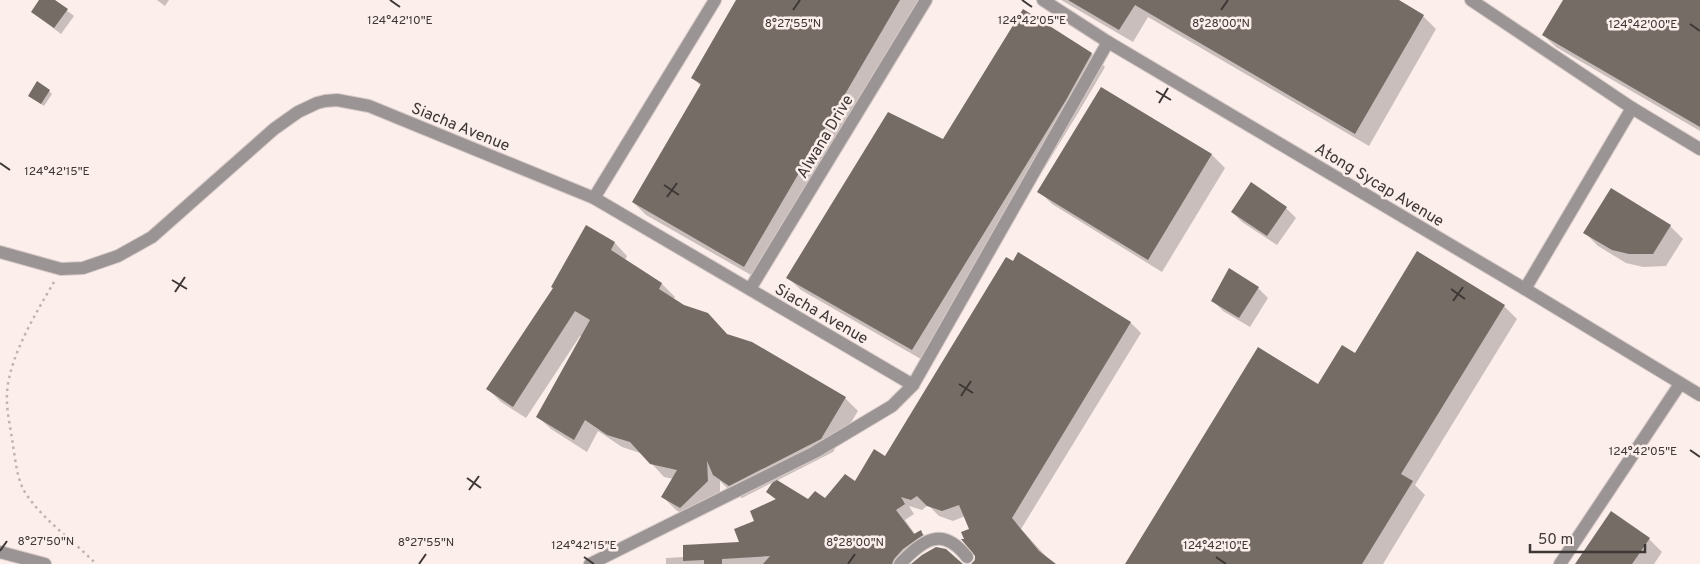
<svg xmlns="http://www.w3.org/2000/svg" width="1700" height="564" viewBox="0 0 1700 564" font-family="Overpass,sans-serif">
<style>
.shadow{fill:#0003}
.building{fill:#756d65}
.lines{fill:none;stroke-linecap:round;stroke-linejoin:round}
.minor-casing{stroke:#d6c9c6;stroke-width:14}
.path{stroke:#bfb3b0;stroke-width:2.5;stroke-dasharray:2.5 4;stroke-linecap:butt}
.minor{stroke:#9a9495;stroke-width:12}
.ticks{fill:none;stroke:#3d3736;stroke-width:2}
.labels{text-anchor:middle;stroke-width:5;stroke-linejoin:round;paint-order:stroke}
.street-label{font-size:16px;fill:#3d3736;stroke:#fceeea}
.ticks-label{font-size:12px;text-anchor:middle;fill:#3d3736;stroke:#fceeea;stroke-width:5;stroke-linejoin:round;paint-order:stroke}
</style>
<rect width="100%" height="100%" fill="#fceeea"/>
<g class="shadow">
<path d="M41,0H53L74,16L61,34L32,12Z"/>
<path d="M157,0H169L165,6Z"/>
<path d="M737,0H920L758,279L646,215L633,202L701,86L692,77Z"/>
<path d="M1061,0H1397L1423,16L1436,29L1369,146L1148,17L1133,42Z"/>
<path d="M1565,0H1700V131L1556,47L1543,35Z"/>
<path d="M1023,11L1092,54L1105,67L1078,113L926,362L801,290L788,278L943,140Z"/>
<path d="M1102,88L1212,155L1225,168L1162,272L1052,204L1039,191Z"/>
<path d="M49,91L52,94L44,106L32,98Z"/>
<path d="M1286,208L1296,218L1277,245L1242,222L1232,212Z"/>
<path d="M1670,226L1683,239L1666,266L1643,267L1626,263L1598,246L1585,233Z"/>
<path d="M586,227L615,243L627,256L625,260L662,284L675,297L673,300L728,336L845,398L858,411L833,452L776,481L809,501L825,500L856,483L885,457L1018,254L1131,323L1141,333L1021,529L1053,564H973L976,554L965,539L970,530L965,516L953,521L939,516L928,505L922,510L909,506L914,514L905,520L915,534L920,531L931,542L909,564H666V558L684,557L741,543L756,522L776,500L767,492L773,482L742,498L727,488L720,481V494L693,520L676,510L663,497L674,479L664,477L643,454L622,447L598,431L587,452L551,429L538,417L582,337L580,336L526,418L501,402L488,389L554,288Z"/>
<path d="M1229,269L1258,288L1268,298L1250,327L1223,311L1213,301Z"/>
<path d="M1504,306L1517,319L1415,485L1425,495L1383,564H1126L1319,385L1355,354Z"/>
<path d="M1649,539L1662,552L1654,564H1577Z"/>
</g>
<g class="building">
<path d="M39,0H55L68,9L54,28L31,12Z"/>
<path d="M736,0H900L744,267L632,202L701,84L691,78Z"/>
<path d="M1068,0H1399L1424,15L1355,134L1135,5L1119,30Z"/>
<path d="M1563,0H1700V127L1542,35Z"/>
<path d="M1023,9L1092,53L1066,100L912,350L786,278L888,112L943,139Z"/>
<path d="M37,81L50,90L41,104L28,96Z"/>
<path d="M1101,87L1212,154L1148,260L1037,192Z"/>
<path d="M1251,182L1287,207L1267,236L1231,212Z"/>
<path d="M1611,188L1671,225L1653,254H1629L1612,250L1583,233Z"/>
<path d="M586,225L615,242L611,250L662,283L659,289L684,305L708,313L727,334L752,342L846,397L821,439L729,486L713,475L707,461L708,481L680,508L661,497L677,470L650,464L630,442L607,435L585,420L574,440L536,417L590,320L575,311L513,407L486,389L553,288L551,287Z"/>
<path d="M1417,251L1505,305L1401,474L1413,481L1362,564H1125L1258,347L1318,384L1342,345L1355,353Z"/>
<path d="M1018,252L1131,322L1012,518L1039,551L1056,564H971L975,560V556L961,539H964L961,532L969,529L959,505L942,511L927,506L917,496L911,500L901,497L905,504L896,510L914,534L921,530L923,535L903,549L894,559L892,564H763L770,556L722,559V564H704V560L683,561V545L739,542L734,529L754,521L750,511L776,499L766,492L772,483L777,480L808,499L815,491L825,498L845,474L855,481L874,449L885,456L1006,257L1013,261Z"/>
<path d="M1229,268L1259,287L1239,318L1211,301Z"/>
<path d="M1611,511L1650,538L1632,564H1575Z"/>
<path d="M936,547L946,549L963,564H911L922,555Z"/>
</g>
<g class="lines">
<defs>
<g id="minor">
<path d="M1043,0L1108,42L1525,289L1700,395"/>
<path d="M1471,0L1632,108L1700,149"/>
<path d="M594,198L715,0"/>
<path d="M0,252L61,269L83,268L118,256L152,237L274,129L298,112L317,103L325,101L337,100L369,106L594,198L913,385"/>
<path d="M750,289L926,0"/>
<path d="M1525,289L1632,108"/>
<path d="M0,552L45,564"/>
<path d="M590,564L815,452L892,406L913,385L1108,42"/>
<path d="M900,564C923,540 942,525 967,557"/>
<path d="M1560,564L1680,384"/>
</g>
</defs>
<use href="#minor" class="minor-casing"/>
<path class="path" d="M54,282C36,313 9,357 7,393C6,411 11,429 13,446C16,463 17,480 26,494C45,522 73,540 96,564"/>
<use href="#minor" class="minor"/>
</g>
<path class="ticks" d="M390,0L400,7M1022,0L1032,7M793,10L800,0M1221,10L1228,0M1690,24L1700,31M1156,91L1171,100M1159,103L1168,88M0,163L10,170M664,185L679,195M667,197L677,183M172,280L187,289M1451,289L1465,299M175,292L185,277M1453,301L1463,287M959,384L973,393M961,396L971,381M1690,450L1700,457M467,478L481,488M469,490L479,476M0,551L7,541M584,557L594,564M1216,557L1226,564M419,564L426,554M848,564L855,554"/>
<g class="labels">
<g class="street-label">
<text transform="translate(461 126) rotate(22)" y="6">Siacha Avenue</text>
<text transform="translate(824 136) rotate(-59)" y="6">Alwana Drive</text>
<text transform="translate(1380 184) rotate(31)" y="6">Atong Sycap Avenue</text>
<text transform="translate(822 313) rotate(30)" y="6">Siacha Avenue</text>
</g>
</g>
<g class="ticks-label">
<text x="400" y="24">124°42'10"E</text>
<text x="1032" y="24">124°42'05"E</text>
<text x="793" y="27">8°27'55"N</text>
<text x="1221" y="27">8°28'00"N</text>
<text x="1643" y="28">124°42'00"E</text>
<text x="57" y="175">124°42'15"E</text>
<text x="1643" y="455">124°42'05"E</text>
<text x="46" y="545">8°27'50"N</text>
<text x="426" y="546">8°27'55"N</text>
<text x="855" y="546">8°28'00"N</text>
<text x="584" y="549">124°42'15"E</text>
<text x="1216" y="549">124°42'10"E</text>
</g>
<path d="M1530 544v8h115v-8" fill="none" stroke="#3d3736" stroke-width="2.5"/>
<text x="1538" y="544" font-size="15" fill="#3d3736" stroke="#fceeea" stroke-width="4" paint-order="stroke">50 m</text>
</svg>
